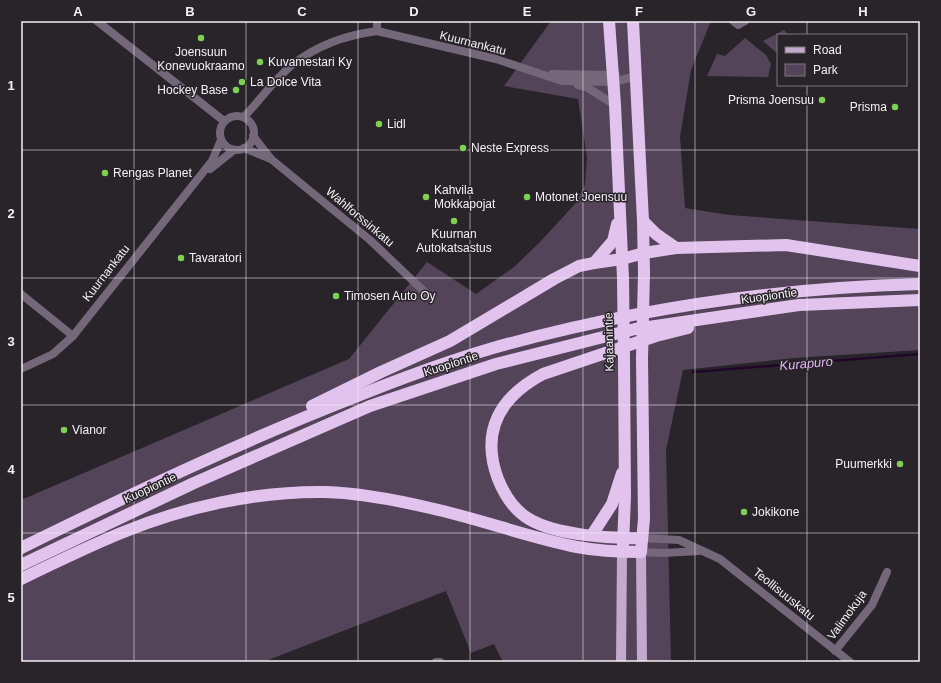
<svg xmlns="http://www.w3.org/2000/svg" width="941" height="683" viewBox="0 0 941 683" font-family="Helvetica,sans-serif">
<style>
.green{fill:#54445a}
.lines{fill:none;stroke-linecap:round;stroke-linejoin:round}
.stream{stroke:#200728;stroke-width:2.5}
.minor{stroke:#746779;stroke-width:8}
.major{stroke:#c3a9cd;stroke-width:10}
.highway{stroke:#e2c3ee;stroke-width:12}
.highway-bridge{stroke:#e2c3ee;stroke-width:12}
.grid{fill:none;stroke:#f4f1f5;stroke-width:1;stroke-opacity:0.55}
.poi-dot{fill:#7ed153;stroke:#28242a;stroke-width:1.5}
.labels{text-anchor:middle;stroke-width:3;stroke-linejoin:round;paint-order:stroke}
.street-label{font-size:12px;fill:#f4f1f5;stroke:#28242a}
.poi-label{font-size:12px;fill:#f4f1f5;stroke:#28242a;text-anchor:start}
.water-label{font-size:13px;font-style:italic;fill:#e0b3f1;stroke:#28242a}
.neatline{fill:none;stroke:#f4f1f5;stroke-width:1.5}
.grid-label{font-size:13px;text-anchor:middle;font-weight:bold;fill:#f4f1f5}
</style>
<rect width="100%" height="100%" fill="#28242a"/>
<g class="green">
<path d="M551,21H711L691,70L680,137L685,208L729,215L920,229V350L794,358L683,370L666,450L671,662H503L494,644L471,653L446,591L263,662H21V500L349,359L427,262L476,294L514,267L539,243L575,204L585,185L587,157L578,99L504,86Z"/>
<path d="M784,30L788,35H778V54L763,41Z"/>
<path d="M745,38L766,55L771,64L768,77L707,76L717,54L725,56Z"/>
</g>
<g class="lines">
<path class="stream" d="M693,372L920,354"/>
<g class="minor">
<path d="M97,21L224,121"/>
<path d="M733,21L738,25L745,21"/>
<path d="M377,31V21"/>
<path d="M552,74L616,75"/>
<path d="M578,85L588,88L615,105"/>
<circle cx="237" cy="133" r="17"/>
<path d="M244,117C260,100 274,80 292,65C316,46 346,35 377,31L496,59L562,81L613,82L637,76"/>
<path d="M253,136L271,159L370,240L430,297"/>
<path d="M244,148L271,159"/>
<path d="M210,169L234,150"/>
<path d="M21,294L73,336"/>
<path d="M21,369L53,354L73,336L212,161L221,140"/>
<path d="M642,538L679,540L720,559L850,662"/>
<path d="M641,552L664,553L699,551"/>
<path d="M835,651L872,605L887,572"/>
<path d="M436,662H440"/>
</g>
<g class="major">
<path d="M641,552L642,662"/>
<path d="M621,662L622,552"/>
</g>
<g class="highway">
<path d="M609,21L615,105L623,278"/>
<path d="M633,21L643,221L644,273"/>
<path d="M643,221L656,234L676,248"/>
<path d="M594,263L613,241L617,224"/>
<path d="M312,406L381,372L450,341L554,279L579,266L594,263L622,259L644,253L676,248L786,245L920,266"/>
<path d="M592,535L612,504L622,473"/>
<path d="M642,538C611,539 556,535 529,519C514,510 504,494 498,479C480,431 500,397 543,374L656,336L688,328"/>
<path d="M623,545L625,497L624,360"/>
<path d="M21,548C129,495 238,443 350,399C397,380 445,362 493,348C632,309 776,288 920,284"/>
<path d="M21,565L194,483L370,406L496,364L635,329L799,305L920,300"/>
<path d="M21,579C54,563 87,547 121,533C184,507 257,491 325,492C361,493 396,500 430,508C480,519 527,537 577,547C598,551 620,552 641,552L644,519L642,359"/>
</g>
<g class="highway-bridge">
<path d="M623,278L624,360"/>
<path d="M642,359L644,273"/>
</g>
</g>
<path class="grid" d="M134,21V662M246,21V662M358,21V662M470,21V662M583,21V662M695,21V662M807,21V35M807,85V662M21,150H920M21,278H920M21,405H920M21,533H920"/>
<g class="poi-dot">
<circle cx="201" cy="38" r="4"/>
<circle cx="260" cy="62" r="4"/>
<circle cx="242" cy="82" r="4"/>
<circle cx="236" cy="90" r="4"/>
<circle cx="822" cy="100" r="4"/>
<circle cx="895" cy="107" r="4"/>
<circle cx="379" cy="124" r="4"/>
<circle cx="463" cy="148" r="4"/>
<circle cx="105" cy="173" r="4"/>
<circle cx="426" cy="197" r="4"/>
<circle cx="527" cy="197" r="4"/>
<circle cx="454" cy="221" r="4"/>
<circle cx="181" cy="258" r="4"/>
<circle cx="336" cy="296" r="4"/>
<circle cx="64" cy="430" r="4"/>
<circle cx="900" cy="464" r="4"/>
<circle cx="744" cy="512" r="4"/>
</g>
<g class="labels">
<g class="street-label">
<text transform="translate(473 43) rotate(14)" y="4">Kuurnankatu</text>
<text transform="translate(360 217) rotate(40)" y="4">Wahlforssinkatu</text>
<text transform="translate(106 273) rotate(-52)" y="4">Kuurnankatu</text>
<text transform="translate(769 296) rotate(-8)" y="4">Kuopiontie</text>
<text transform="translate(609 342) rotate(-91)" y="4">Kajaanintie</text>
<text transform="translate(451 364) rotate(-18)" y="4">Kuopiontie</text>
<text transform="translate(150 488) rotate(-25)" y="4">Kuopiontie</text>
<text transform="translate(784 594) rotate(39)" y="4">Teollisuuskatu</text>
<text transform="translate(847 615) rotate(-54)" y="4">Valimokuja</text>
</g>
<g class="poi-label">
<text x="201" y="56" text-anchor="middle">Joensuun<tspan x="201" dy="14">Konevuokraamo</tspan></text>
<text x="268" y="66">Kuvamestari Ky</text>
<text x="250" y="86">La Dolce Vita</text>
<text x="228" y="94" text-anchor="end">Hockey Base</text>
<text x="814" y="104" text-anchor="end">Prisma Joensuu</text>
<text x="887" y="111" text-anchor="end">Prisma</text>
<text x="387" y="128">Lidl</text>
<text x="471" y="152">Neste Express</text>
<text x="113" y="177">Rengas Planet</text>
<text x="434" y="194">Kahvila<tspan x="434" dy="14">Mokkapojat</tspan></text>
<text x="535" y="201">Motonet Joensuu</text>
<text x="454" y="238" text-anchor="middle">Kuurnan<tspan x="454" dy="14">Autokatsastus</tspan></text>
<text x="189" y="262">Tavaratori</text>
<text x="344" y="300">Timosen Auto Oy</text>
<text x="72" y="434">Vianor</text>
<text x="892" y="468" text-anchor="end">Puumerkki</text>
<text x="752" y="516">Jokikone</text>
</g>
<g class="water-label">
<text transform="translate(806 363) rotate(-5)" y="5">Kurapuro</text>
</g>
</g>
<rect width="941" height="683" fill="none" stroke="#28242a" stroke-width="44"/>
<rect x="777" y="34" width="130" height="52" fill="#28242a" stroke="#7a767b"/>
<rect x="785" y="47" width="20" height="6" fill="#c3a9cd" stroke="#7a767b"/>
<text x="813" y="54" font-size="12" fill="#f4f1f5">Road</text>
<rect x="785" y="64" width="20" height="12" fill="#54445a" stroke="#7a767b"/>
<text x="813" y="74" font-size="12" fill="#f4f1f5">Park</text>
<rect x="22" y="22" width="897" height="639" class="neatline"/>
<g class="grid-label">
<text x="78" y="16">A</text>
<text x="190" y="16">B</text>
<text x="302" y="16">C</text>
<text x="414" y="16">D</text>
<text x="527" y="16">E</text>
<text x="639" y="16">F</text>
<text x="751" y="16">G</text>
<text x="863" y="16">H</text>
<text x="11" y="90">1</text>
<text x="11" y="218">2</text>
<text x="11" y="346">3</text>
<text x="11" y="474">4</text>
<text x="11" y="602">5</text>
</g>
</svg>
